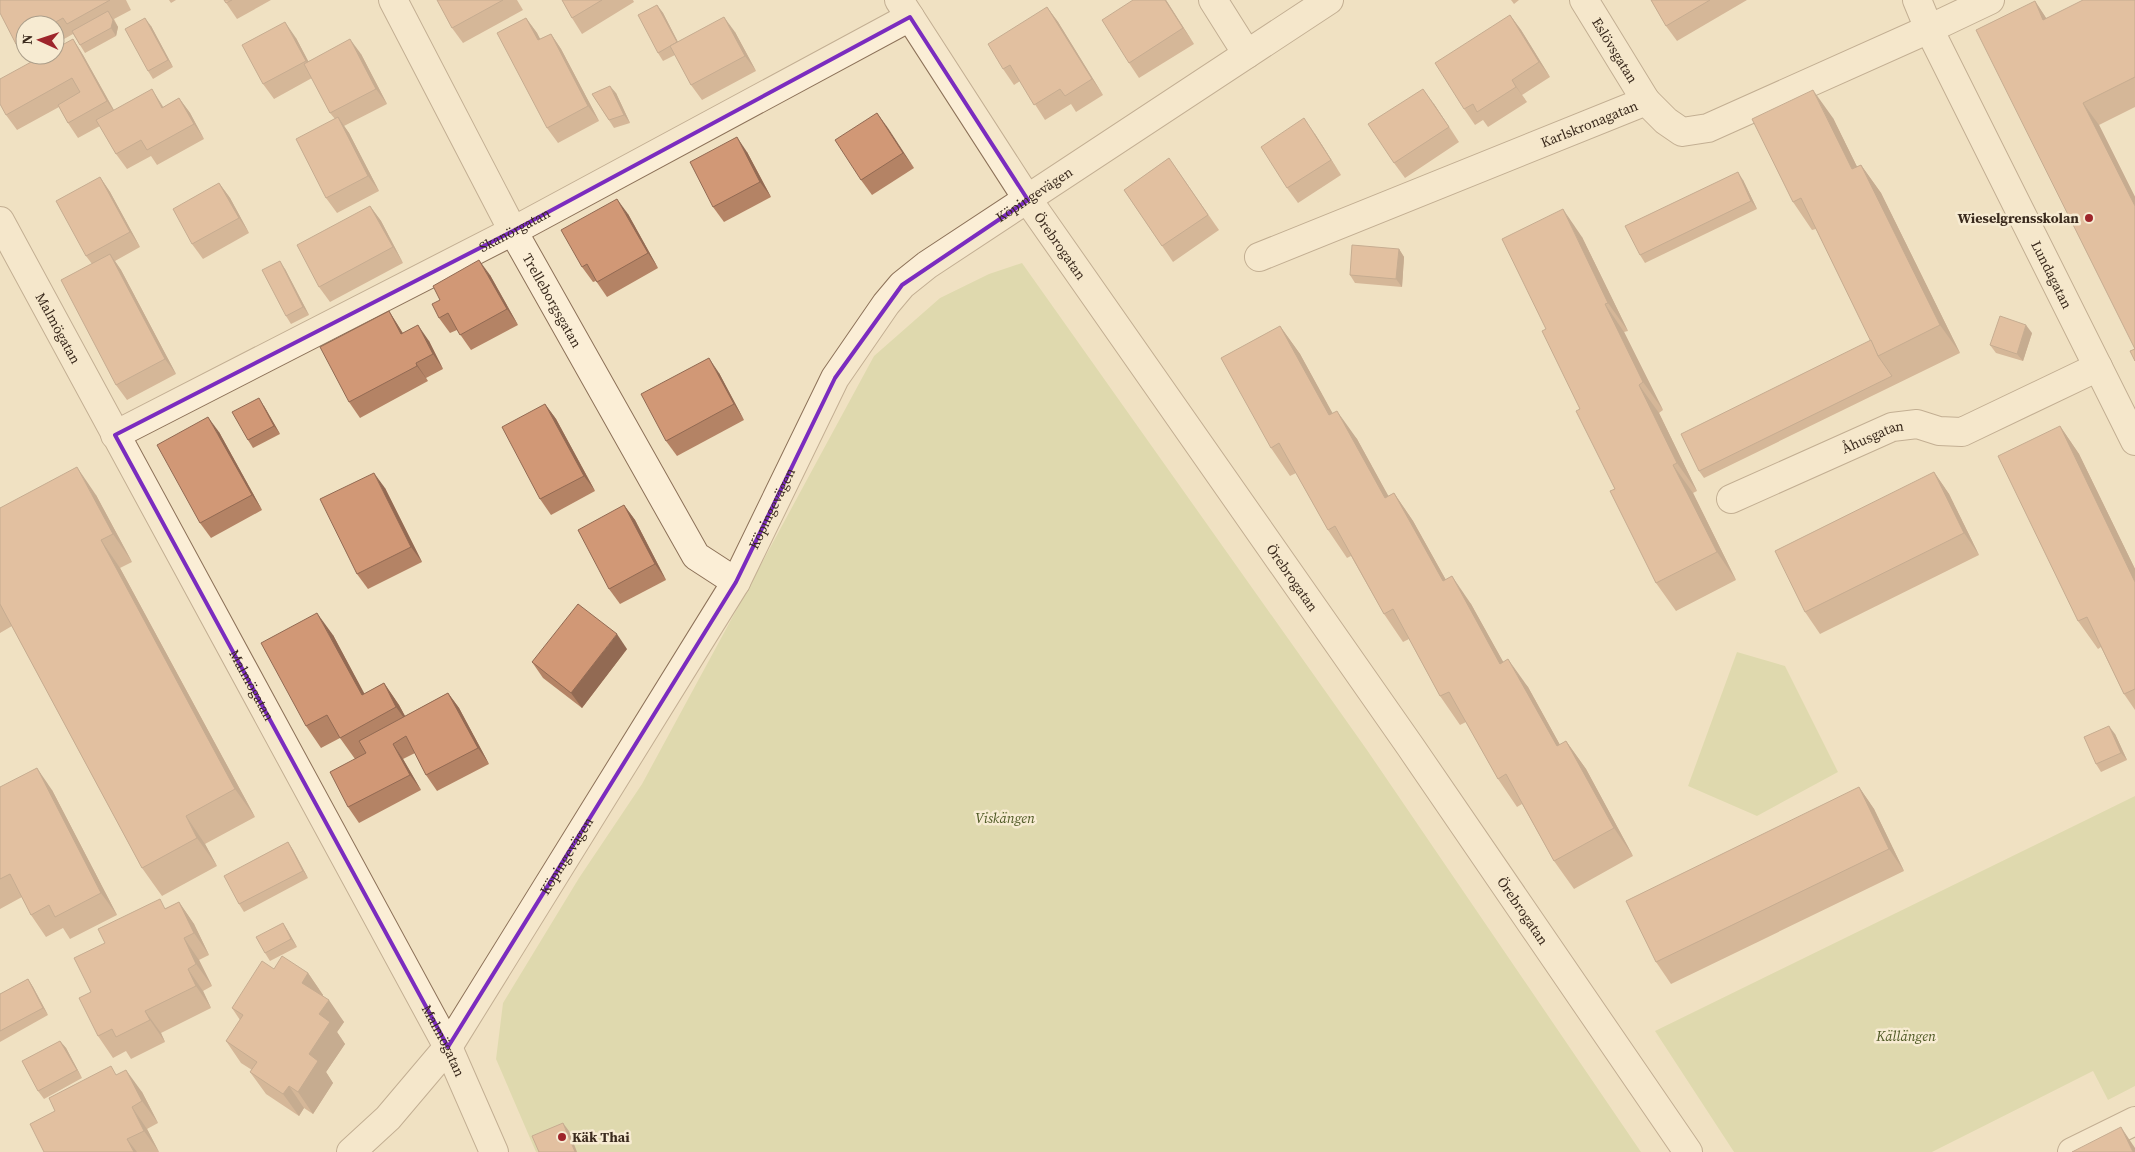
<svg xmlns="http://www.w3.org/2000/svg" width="2135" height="1152" viewBox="0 0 2135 1152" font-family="'Source Serif 4',serif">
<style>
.green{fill:#cbcf95}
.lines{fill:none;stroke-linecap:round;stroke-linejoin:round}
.street-casing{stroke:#8c7158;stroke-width:30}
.street{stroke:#fbeed6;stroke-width:28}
.wall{fill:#b48365}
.shaded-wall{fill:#926a53}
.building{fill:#d19876;stroke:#926a53}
.marked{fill:none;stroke:#7b2cbf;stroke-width:4;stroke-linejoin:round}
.poi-dot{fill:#9e252b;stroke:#f7ebd2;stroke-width:2}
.labels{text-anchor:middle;stroke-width:5;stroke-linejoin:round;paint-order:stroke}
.street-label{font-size:14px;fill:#3a2a1d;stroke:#f7ebd2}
.poi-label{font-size:14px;font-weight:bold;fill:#3a2a1d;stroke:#f7ebd2;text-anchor:end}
.park-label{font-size:14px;font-style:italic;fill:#4d5823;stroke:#f7ebd2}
</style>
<rect width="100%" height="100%" fill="#f0e1c2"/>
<g class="green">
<path d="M1022,263L1367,750L1641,1152H536L496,1059L503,1003L579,878L642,784L874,356L940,298L989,274Z"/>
<path d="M1737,652L1785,666L1838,772L1757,816L1688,786Z"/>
<path d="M2135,796V1086L2108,1100L2093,1071L1932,1152H1734L1655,1031Z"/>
</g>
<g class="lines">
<defs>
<g id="street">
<path id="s1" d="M393,0L513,231L696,556L736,582"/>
<path id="s2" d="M899,0L1028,200L1410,746L1688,1152"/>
<path d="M1213,0L1247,54"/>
<path id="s3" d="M1584,0L1646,101"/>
<path id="s4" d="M1917,0L1929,29L2135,441"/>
<path id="s5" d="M0,221L448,1047L494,1152"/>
<path id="s6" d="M1259,257L1646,101L1666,121L1682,132L1708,128L1929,29L1990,0"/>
<path id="s7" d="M115,435L513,231L910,17"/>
<path id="s8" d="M1731,499L1892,427L1917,424L1939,431L1962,432L2098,367"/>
<path id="s9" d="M351,1152L388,1118L448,1047L736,582L835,378L886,304L902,285L927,265L1329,0"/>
<path d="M2072,1152L2135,1121"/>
</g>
</defs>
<use href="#street" class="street-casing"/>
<use href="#street" class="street"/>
</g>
<g class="wall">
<path d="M0,0H126L131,10L114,19L118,27L116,36L85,53L80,45L73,34L55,44V25H25V55H34L27,59L16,44Z"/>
<path d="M169,0H176L171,3Z"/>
<path d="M224,0H271L237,19Z"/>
<path d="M437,0H517L523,10L463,43L452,28Z"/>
<path d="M562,0H633L634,2L582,34L572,18Z"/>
<path d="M1166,0L1194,44L1139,78L1129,63Z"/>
<path d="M1511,0H1519L1514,4Z"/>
<path d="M1651,0H1747L1677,41L1666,26Z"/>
<path d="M2135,0V107L2099,125L2135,197V361V349L2035,1L2046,18Z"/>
<path d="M657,5L663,13L678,42L735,32L756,71L702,100L691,85L675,55L663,61L658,53Z"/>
<path d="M1047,7L1058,22L1103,95L1076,112L1071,104L1045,120L1020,81L1014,85L1003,69Z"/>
<path d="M1510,15L1521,30L1550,77L1522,95L1527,102L1488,127L1483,120L1475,125L1464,109Z"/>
<path d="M526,18L537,33L540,39L551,34L561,49L599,121L558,143L547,128Z"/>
<path d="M151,26L173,67L153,79L148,71Z"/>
<path d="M296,38L308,61L361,54L387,104L344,126L349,133L379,191L337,213L326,198L335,119L330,113L312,78L274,99L263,84Z"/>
<path d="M73,39L83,55L114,110L163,107L179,98L190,113L204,139L157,165L151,156L127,169L116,154L100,126L78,138L68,123L59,107L17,130L6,115Z"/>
<path d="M616,93L630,123L614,128L592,94Z"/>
<path d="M1434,104L1459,142L1405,178L1394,163Z"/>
<path d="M877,113L914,168L872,195L861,180Z"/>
<path d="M1833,118L1857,167L1861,165L1881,193L1960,353L1704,478L1699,471L1871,340L1816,229L1812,230L1793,202Z"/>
<path d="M1315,134L1341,175L1298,203L1287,188Z"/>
<path d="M747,152L771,197L724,222L713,207Z"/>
<path d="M1169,158L1219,230L1173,262L1124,190Z"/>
<path d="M100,177L110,192L140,247L115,261L121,270L176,374L127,400L116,385L92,264L86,256Z"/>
<path d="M1743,180L1757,209L1645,263L1640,255Z"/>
<path d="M219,183L230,198L249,233L203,259L192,244Z"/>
<path d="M370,206L381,221L403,263L330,302L319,287Z"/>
<path d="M628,214L658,268L607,297L596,281L593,282L582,267Z"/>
<path d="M1582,237L1628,331L1624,332L1663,410L1659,413L1697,491L1693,493L1736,580L1676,611L1656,583L1615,489L1546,329Z"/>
<path d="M1399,249L1404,257L1402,287L1355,283L1350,275Z"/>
<path d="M285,269L309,315L291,324L286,316Z"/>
<path d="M490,275L518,325L471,350L457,330L450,333L439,318Z"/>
<path d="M389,311L399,327L403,333L429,341L443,369L426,378L428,381L360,418L349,402Z"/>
<path d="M1280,326L1300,354L1332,413L1357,439L1388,496L1394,493L1413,521L1446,580L1471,604L1503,662L1528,687L1560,745L1566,741L1586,769L1633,856L1574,889L1554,861L1522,804L1517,807L1498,779L1466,722L1460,725L1440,696L1409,639L1403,642L1384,614L1351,556L1347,558L1328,530L1296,473L1290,476L1271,448Z"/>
<path d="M2032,333L2023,361L1996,353L1990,345Z"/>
<path d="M719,373L744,420L677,456L666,441Z"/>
<path d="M545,404L556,419L595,491L551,515L540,499Z"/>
<path d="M264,406L280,434L253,448L248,440Z"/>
<path d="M2060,426L2079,454L2135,569V710L2124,694L2101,647L2098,649L2078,621Z"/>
<path d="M219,432L262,510L211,538L200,523Z"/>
<path d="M1934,472L1949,494L1979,555L1820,634L1805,612Z"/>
<path d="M385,488L422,562L368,589L357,574Z"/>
<path d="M96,495L132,562L120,568L255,817L205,844L217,866L162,896L142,868L12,626L0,633V508Z"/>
<path d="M624,505L635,520L666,580L620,604L609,589Z"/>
<path d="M333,635L364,694L384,683L399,705L405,716L448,693L459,708L489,764L437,791L426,775L415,753L403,759L421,790L359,823L348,807L355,759L340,738L321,748L306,726Z"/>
<path d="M627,649L582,708L543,678L532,662Z"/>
<path d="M2115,734L2127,760L2101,772L2096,764Z"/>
<path d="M0,787L52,790L117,915L70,939L63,928L46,937L31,915L22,897L0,909Z"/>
<path d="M1859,787L1874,809L1904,871L1671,984L1656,962Z"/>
<path d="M288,842L293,850L308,878L244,912L239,904Z"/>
<path d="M179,902L194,924L209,955L199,960L212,986L203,991L211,1008L161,1033L165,1042L131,1059L126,1051L113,1058L98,1036L91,992L105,943L166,908Z"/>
<path d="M283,923L288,931L297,947L270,961L265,953Z"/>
<path d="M274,969L308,973L323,995V997L344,1022L337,1032L345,1044L326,1072L333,1083L313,1114L304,1108L299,1116L266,1094L250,1072L252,1070L241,1063L226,1041L240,1020L232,1008Z"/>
<path d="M28,979L33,987L48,1015L0,1042V994Z"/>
<path d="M60,1041L66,1048L82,1078L44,1099L38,1091Z"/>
<path d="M117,1075L142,1092L158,1123L147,1129L159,1152H44L55,1111Z"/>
</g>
<g class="shaded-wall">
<path d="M1165,0H1166L1194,44L1183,28Z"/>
<path d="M2035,1L2050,24L2043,20Z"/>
<path d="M657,5L663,13L682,50L677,43Z"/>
<path d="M1047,7L1058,22L1103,95L1092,79Z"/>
<path d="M108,11L118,27L116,36L111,28Z"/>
<path d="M1510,15L1521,30L1550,77L1539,62Z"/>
<path d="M724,17L735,32L756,71L745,56Z"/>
<path d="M145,18L151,26L173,67L168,60Z"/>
<path d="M526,18L537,33L549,56L538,40Z"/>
<path d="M285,22L296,38L316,76L306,61Z"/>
<path d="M551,34L561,49L599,121L588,106Z"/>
<path d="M73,39L83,55L117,116L107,101Z"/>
<path d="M350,39L361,54L387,104L376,89Z"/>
<path d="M1512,80L1522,95L1527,102L1516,87Z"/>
<path d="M610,86L616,93L630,123L624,115Z"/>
<path d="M152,89L162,105L172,123L162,108Z"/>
<path d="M1423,89L1434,104L1459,142L1449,127Z"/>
<path d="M1813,90L1833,118L1872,197L1852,169Z"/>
<path d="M179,98L190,113L204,139L194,124Z"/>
<path d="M2083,103L2099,125L2135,197V206Z"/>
<path d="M877,113L888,128L914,168L903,153Z"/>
<path d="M338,117L349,133L379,191L368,176Z"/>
<path d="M1304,118L1315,134L1341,175L1331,160Z"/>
<path d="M737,137L747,152L771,197L760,182Z"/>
<path d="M1861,165L1881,193L1960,353L1940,325Z"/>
<path d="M1738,172L1743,180L1757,209L1751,201Z"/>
<path d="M100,177L110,192L140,247L130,232Z"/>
<path d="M219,183L230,198L249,233L239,218Z"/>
<path d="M617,199L628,214L658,268L648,253Z"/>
<path d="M370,206L381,221L403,263L393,247Z"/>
<path d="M1563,209L1582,237L1628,331L1608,303Z"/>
<path d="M1399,249L1404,257L1402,287L1396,279Z"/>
<path d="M110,254L121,270L176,374L165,359Z"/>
<path d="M479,260L490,275L518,325L507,309Z"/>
<path d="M280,261L285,269L309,315L303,307Z"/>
<path d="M1605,304L1624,332L1663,410L1643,382Z"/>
<path d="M389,311L399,327L412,350L401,334Z"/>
<path d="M418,325L429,341L443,369L433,354Z"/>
<path d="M2026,325L2032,333L2023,361L2017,354Z"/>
<path d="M1280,326L1300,354L1349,443L1329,415Z"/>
<path d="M709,358L719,373L744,420L734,404Z"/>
<path d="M416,363L428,381L417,366Z"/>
<path d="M1639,385L1659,413L1697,491L1677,463Z"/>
<path d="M259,398L264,406L280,434L274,426Z"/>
<path d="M545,404L556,419L595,491L584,476Z"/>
<path d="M1337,411L1357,439L1405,526L1385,498Z"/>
<path d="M208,417L219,432L262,510L252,495Z"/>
<path d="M2060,426L2079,454L2135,569V582Z"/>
<path d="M1673,465L1693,493L1736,580L1717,552Z"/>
<path d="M77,467L96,495L132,562L113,534Z"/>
<path d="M1934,472L1949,494L1979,555L1964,533Z"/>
<path d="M374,473L385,488L422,562L411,547Z"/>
<path d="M1394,493L1413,521L1462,609L1443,581Z"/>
<path d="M624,505L635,520L666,580L655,564Z"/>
<path d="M101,540L120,568L255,817L235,789Z"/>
<path d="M1452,576L1471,604L1520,692L1500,664Z"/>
<path d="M317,613L333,635L377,717L362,695Z"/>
<path d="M617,634L627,649L582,708L571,693Z"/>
<path d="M1508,659L1528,687L1576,774L1557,746Z"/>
<path d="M384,683L399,705L412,729L396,707Z"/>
<path d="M448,693L459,708L489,764L478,748Z"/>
<path d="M2109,726L2115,734L2127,760L2121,753Z"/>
<path d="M1566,741L1586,769L1633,856L1614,828Z"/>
<path d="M393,744L403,759L421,790L410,775Z"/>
<path d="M37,768L52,790L117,915L101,893Z"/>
<path d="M1859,787L1874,809L1904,871L1889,849Z"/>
<path d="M186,816L205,844L217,866L197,838Z"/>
<path d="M288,842L293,850L308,878L303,871Z"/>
<path d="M179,902L194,924L209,955L194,933Z"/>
<path d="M283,923L288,931L297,947L291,939Z"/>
<path d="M184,938L199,960L212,986L196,964Z"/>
<path d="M188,969L203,991L211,1008L196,986Z"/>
<path d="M308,973L323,995L317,1005L302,983Z"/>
<path d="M28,979L33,987L48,1015L43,1008Z"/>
<path d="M329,1000L344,1022L337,1032L345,1044L326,1072L333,1083L313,1114L298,1092L319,1014Z"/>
<path d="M145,1011L161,1033L165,1042L150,1020Z"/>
<path d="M60,1041L66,1048L82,1078L77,1070Z"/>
<path d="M126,1070L142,1092L158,1123L142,1101Z"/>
<path d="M289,1086L304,1108L299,1116L283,1094Z"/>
<path d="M132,1107L147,1129L159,1152L144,1131Z"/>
<path d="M563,1123L569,1131L577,1152H575Z"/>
<path d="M2121,1127L2135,1148V1152H2133Z"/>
<path d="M127,1139L137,1152H134Z"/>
</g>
<g class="building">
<path d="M0,0H110L67,24L63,18L50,25H25V39L16,44L0,13Z"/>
<path d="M224,0H232L226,3Z"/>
<path d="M437,0H503L452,28Z"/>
<path d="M562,0H602L572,18Z"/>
<path d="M1133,0H1165L1183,28L1129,63L1102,20Z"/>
<path d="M1651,0H1710L1666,26Z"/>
<path d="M2083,0H2135V77L2083,103L2135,206V361L2130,351L2135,349L1976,30L2035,1L2043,20Z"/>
<path d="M657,5L677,42L658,53L638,15Z"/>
<path d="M1047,7L1092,79L1065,96L1060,89L1034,105L1010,65L1003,69L988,44Z"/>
<path d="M108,11L113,20L111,28L80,45L72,31Z"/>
<path d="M1510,15L1539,62L1512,80L1516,87L1477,112L1473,104L1464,109L1435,63Z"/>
<path d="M724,17L745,56L691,85L670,46Z"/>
<path d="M145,18L168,60L148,71L125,29Z"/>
<path d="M526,18L538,40L551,34L588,106L547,128L497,33Z"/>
<path d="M285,22L306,61L263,84L242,45Z"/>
<path d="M73,39L107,101L68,123L58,105L80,92L72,78L6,115L0,104V79L44,55H55V49Z"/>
<path d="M350,39L376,89L330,113L304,64Z"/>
<path d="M610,86L624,115L609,120L592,94Z"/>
<path d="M152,89L162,108L179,98L194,124L147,150L141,140L116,154L96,120Z"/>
<path d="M1423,89L1449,127L1394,163L1368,124Z"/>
<path d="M1813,90L1852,169L1861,165L1940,325L1878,356L1801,198L1793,202L1752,119Z"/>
<path d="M877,113L903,153L861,180L835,140Z"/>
<path d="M338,117L368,176L326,198L296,139Z"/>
<path d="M1304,118L1331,160L1287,188L1261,147Z"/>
<path d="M737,137L760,182L713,207L690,162Z"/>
<path d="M1169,158L1208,215L1162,246L1124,190Z"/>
<path d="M1738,172L1751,201L1640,255L1625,226Z"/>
<path d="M100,177L130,232L86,256L56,201Z"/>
<path d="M219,183L239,218L192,244L173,209Z"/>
<path d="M617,199L648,253L597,282L587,264L582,267L561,230Z"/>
<path d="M370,206L393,247L319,287L297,245Z"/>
<path d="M1563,209L1608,303L1605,304L1643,382L1639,385L1677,463L1673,465L1717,552L1656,583L1610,491L1615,489L1576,411L1580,409L1542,331L1546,329L1502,239Z"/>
<path d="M1352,245L1399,249L1396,279L1350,275Z"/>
<path d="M110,254L165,359L116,385L61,280Z"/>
<path d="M479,260L507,309L460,335L448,313L439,318L432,304L440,300L433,286Z"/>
<path d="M280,261L303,307L286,316L262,270Z"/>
<path d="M389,311L401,334L418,325L433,354L416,363L417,366L349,402L320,347Z"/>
<path d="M2000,316L2026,325L2017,354L1990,345Z"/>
<path d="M1280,326L1329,415L1337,411L1385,498L1394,493L1443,581L1452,576L1500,664L1508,659L1557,746L1566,741L1614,828L1554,861L1506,774L1498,779L1449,692L1440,696L1393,609L1384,614L1335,526L1328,530L1279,443L1271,448L1221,358Z"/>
<path d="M1871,340L1878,356L1892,376L1699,471L1681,434Z"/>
<path d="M709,358L734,404L666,441L641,394Z"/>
<path d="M259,398L274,426L248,440L232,412Z"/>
<path d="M545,404L584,476L540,499L502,427Z"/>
<path d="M208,417L252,495L200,523L157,445Z"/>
<path d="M2060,426L2135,582V689L2124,694L2087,617L2078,621L1998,456Z"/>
<path d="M77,467L113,534L101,540L235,789L186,816L197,838L142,868L0,604V508Z"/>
<path d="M1934,472L1964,533L1805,612L1775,551Z"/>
<path d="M374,473L411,547L357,574L320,499Z"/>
<path d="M624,505L655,564L609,589L578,530Z"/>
<path d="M578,604L617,634L571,693L532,662Z"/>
<path d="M317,613L362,695L384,683L396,707L340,738L327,715L306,726L261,643Z"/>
<path d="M448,693L478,748L426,775L406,736L393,744L410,775L348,807L330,772L366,753L359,741Z"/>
<path d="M2109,726L2121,753L2096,764L2084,737Z"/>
<path d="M37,768L101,893L55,917L49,905L31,915L10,874L0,879V787Z"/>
<path d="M1859,787L1889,849L1656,962L1626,901Z"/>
<path d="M288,842L303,871L239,904L224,876Z"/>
<path d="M160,899L165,909L179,902L194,933L184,938L196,964L188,969L196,986L145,1011L150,1020L116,1037L112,1029L98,1036L79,998L91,992L74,958L105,943L98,929Z"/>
<path d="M283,923L291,939L265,953L256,937Z"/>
<path d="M282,956L308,973L302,983L329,1000L319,1014L330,1022L309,1054L318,1061L298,1092L289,1086L283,1094L250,1072L257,1062L226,1041L243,1015L232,1008L262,961L274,969Z"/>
<path d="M28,979L43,1008L0,1031V994Z"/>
<path d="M60,1041L77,1070L38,1091L22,1061Z"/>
<path d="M111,1066L116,1075L126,1070L142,1101L132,1107L144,1131L127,1139L134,1152H44L30,1124L55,1111L49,1098Z"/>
<path d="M563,1123L575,1152H539L532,1136Z"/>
<path d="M2121,1127L2133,1152H2072Z"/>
</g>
<path d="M0 0H2135V1152H0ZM910,17L1028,200L902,285L835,378L736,582L448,1047L115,435L513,231Z" fill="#f0e1c2" fill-opacity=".55" fill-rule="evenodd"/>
<path class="marked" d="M910,17L1028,200L902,285L835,378L736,582L448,1047L115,435L513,231Z"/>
<g class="poi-dot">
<circle cx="2089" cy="218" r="5"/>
<circle cx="562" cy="1137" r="5"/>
</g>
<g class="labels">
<g class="street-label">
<text dy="5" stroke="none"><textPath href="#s3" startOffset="59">Eslövsgatan</textPath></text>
<text dy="5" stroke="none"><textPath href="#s6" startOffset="356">Karlskronagatan</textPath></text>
<text dy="5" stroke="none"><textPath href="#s9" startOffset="1192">Köpingevägen</textPath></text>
<text dy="5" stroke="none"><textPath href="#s7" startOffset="449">Skanörgatan</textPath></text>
<text dy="5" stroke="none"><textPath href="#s2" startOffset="294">Örebrogatan</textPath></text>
<text dy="5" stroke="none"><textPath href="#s4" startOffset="306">Lundagatan</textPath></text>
<text dy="5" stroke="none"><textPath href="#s1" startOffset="340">Trelleborgsgatan</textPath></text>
<text dy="5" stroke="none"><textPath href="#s5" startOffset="122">Malmögatan</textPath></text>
<text dy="5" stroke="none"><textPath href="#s8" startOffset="155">Åhusgatan</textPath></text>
<text dy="5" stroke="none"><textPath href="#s9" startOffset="772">Köpingevägen</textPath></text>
<text dy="5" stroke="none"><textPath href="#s2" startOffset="699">Örebrogatan</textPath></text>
<text dy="5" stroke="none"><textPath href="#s5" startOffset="528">Malmögatan</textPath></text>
<text dy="5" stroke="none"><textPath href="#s9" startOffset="368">Köpingevägen</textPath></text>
<text dy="5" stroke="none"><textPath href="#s2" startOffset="1104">Örebrogatan</textPath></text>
<text dy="5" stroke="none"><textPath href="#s5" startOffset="932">Malmögatan</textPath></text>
</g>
<g class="poi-label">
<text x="2079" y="223">Wieselgrensskolan</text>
<text x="572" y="1142" text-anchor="start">Käk Thai</text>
</g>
<g class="park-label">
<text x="1005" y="823">Viskängen</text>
<text x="1906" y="1041">Källängen</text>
</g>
</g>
<g transform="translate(40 40) rotate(273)"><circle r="24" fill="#f7ebd2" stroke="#ab9e8a"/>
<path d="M0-4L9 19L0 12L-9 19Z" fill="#9e252b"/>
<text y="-8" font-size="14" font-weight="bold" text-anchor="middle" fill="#3a2a1d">N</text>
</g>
</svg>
